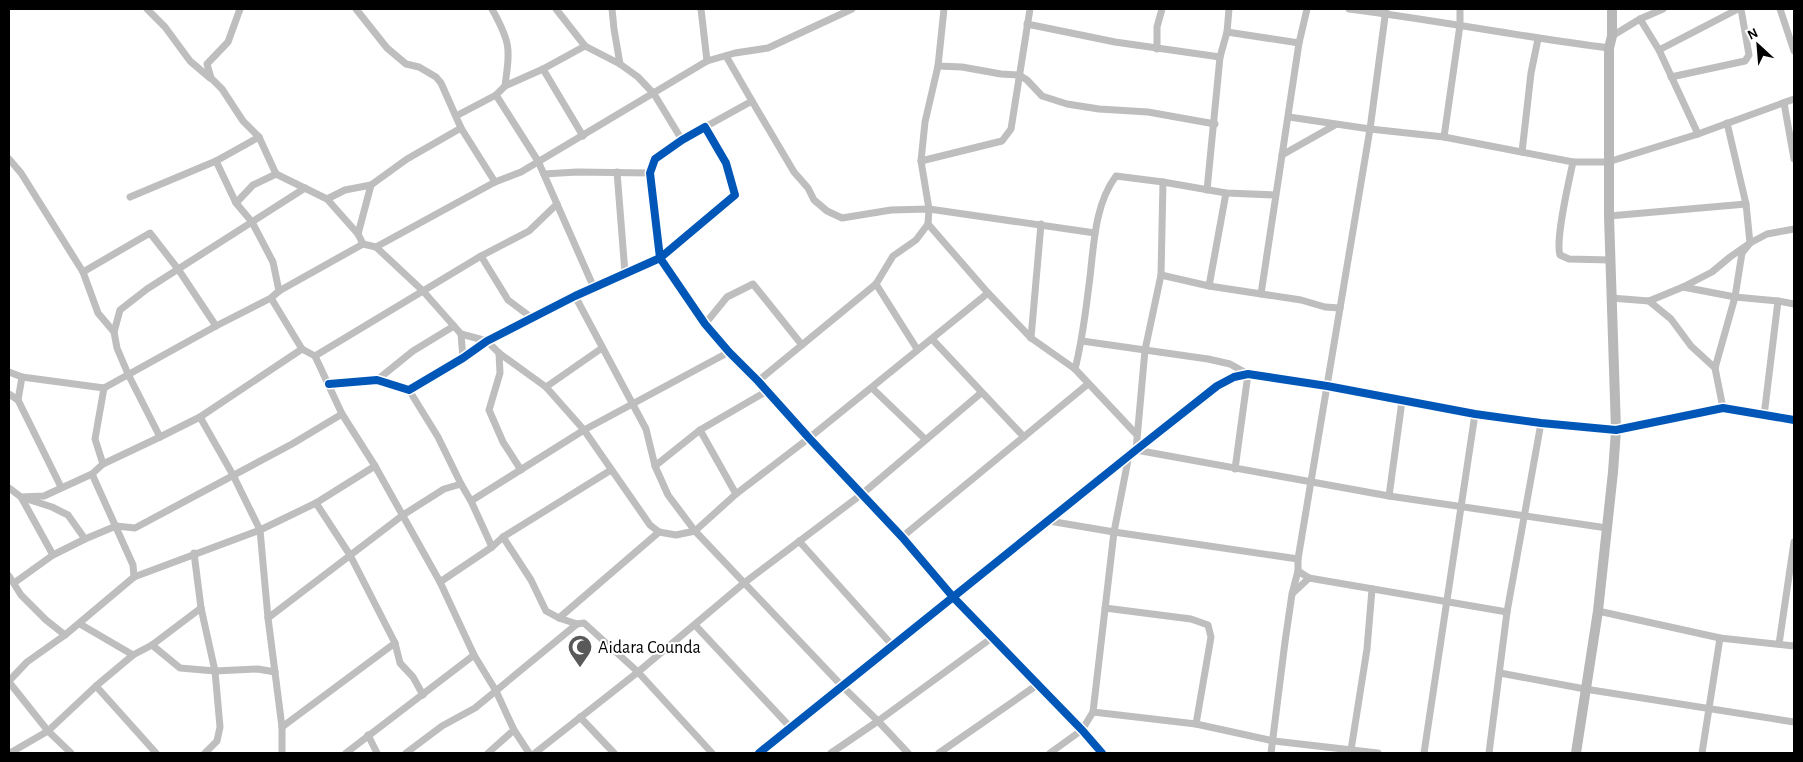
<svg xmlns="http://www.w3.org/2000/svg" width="1803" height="762" viewBox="0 0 1803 762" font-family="'Alegreya Sans',sans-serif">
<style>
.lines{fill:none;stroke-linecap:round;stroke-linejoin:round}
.street{stroke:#bebebe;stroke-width:7}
.secondary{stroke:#b8b8b8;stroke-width:10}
.cycleway-casing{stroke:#fff;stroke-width:11}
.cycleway{stroke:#0057b8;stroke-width:8}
.labels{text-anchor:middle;stroke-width:4;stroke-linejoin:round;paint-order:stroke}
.poi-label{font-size:18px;fill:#000;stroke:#fff;text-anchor:start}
</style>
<rect width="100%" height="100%" fill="#fff"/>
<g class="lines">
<g class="street">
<path d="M147,9L165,27L190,61L210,78"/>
<path d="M240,9L228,42L207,64L211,78L222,89L243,121L259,137L276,174"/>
<path d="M356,9L387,48L406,64L419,67L436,77L441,83L461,128L495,182"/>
<path d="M492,9C511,43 510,48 505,86"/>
<path d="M556,9L585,46L620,64L638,77L654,94L682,140"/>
<path d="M612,9L614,29L620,64"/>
<path d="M944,9L938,66L925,122L921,161L929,209L928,224L988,293L1031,338L1075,369L1137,435"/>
<path d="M1349,9C1436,20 1522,37 1609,48"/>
<path d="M1780,9L1794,51"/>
<path d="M1640,19L1659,50L1698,134"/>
<path d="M1027,24L1115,42L1220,57"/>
<path d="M1227,32L1299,43"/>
<path d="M1612,36L1640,19L1663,9"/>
<path d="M585,46L543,69L505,86L496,95L538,161L594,288"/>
<path d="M1157,49V27L1162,9"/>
<path d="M1659,50L1738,9"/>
<path d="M726,56L752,101"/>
<path d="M707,61L735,53L768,48L852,9"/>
<path d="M938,66L962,67L1001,74L1019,75L1027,80L1042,96L1067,104L1099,109L1148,112L1215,124"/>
<path d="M543,69L583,136"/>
<path d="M1671,77L1745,61L1749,55L1741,9"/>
<path d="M1784,103L1794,159"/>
<path d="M456,116L496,95"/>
<path d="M1289,117L1370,129L1444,137L1573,162H1608L1698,134L1794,99"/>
<path d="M705,127L752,101L794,172L808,188L814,200L827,211L842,218L891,210L929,209L1095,233"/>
<path d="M1444,137L1460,25V9"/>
<path d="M1522,152L1531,73L1538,39"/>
<path d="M1282,155L1335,125"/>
<path d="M9,159L21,173L83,272"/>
<path d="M216,161L236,203L252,222L273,262L279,291"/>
<path d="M921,161L1002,141L1011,129L1030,9"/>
<path d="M1573,162C1569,181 1555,240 1560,255L1569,259L1610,260"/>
<path d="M617,172L625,273"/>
<path d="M544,174L577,172L650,173"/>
<path d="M1207,190L1220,57L1227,32L1229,9"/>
<path d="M130,197L216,161L259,137"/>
<path d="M327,199L345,190L371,185L407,159L461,128"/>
<path d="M236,203L253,185L276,174L327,199L358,234L363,244"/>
<path d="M1609,216L1746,204"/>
<path d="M358,234L371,185"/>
<path d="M376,247L495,182L521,172L707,61L701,9"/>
<path d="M481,256L508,300L532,318"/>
<path d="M1161,275L1209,286L1301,300L1325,307L1340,308"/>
<path d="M876,284L917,349"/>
<path d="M1209,286L1226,193"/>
<path d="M1683,287L1735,297L1778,301L1794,304"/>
<path d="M1261,294L1299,43L1307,9"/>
<path d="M575,296L646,429L655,466L668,495L695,531L842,686L878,721L908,753"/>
<path d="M271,298L279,291L363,244L376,247L423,291L461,334L487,341L499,353L546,387L584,430L650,525L659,532L676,535L695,531L736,494L809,438L988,293"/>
<path d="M1611,298L1649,301L1683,287L1712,272L1730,257L1750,243L1767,234L1794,229"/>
<path d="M1649,301L1671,319L1691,346L1715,368"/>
<path d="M705,324L727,297L753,284L802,345"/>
<path d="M216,326L178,269L150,233L83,272L98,313L114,332L117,348L128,374L160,437L200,417L302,349"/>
<path d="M114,332L120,310L147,289L305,188"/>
<path d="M461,334L463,358"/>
<path d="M1031,338L1041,224"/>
<path d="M932,339L1024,437"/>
<path d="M1082,341L1208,359L1230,364L1248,374L1235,469"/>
<path d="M499,353L500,373L489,410L503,442L521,470"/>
<path d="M315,356L481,256L529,231L557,204"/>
<path d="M1075,369C1083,338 1086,308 1090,277C1094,243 1095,204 1116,176L1163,182L1226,193L1275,195"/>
<path d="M9,372L22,377L104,388L216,326L271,298L302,349L315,356L342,414L375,466L440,582L474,655L496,691L514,730L529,753"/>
<path d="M377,380L413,351L454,326"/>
<path d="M758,381L876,284L893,256L916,240L928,224"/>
<path d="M329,384L377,380L409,390L463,358L487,341L575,296L660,258L735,195L726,163L705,127L682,140L655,159L650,173L660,258L705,324L729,352L758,381L809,438L902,537L953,597L1082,730L1102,753"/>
<path d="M546,387L602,348"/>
<path d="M872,388L925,439"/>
<path d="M409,390L438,437L461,484"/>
<path d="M9,394L18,400L61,487"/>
<path d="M18,400L22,377"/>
<path d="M1723,408L1715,368L1735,297L1742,253L1750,243L1746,204L1727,123"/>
<path d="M1764,416L1778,301"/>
<path d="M200,417L233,475L260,530L316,503L375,466"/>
<path d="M700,430L736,494"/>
<path d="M1136,450L1389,496L1607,528"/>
<path d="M1136,450L1145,350L1161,275L1163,182"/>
<path d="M103,464L95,439L104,388"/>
<path d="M655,466L700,430L767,391"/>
<path d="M92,474L133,565L134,577"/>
<path d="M9,488L21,497L52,507L68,515L85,539"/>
<path d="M1389,496L1402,401"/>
<path d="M471,501L584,430L729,352"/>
<path d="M316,503L350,555L395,643L400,663L413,677L423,695"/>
<path d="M1049,521L1114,532L1298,559"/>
<path d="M503,537L531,580L546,611L559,618L577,624L584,623L638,672L712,753"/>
<path d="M902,537L1088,384"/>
<path d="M799,541L892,645"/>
<path d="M194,553L201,608L215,671L220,727L217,741L205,753"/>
<path d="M53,555L21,497L44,496L92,474L103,464L160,437"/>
<path d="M1298,571L1309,578L1507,612"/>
<path d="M9,576L21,595L46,620L65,635L134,577L260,530L268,618L282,727V753"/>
<path d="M440,582L492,547L503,537L611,470"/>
<path d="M14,583L53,555L85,539L116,526L135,528L292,444L342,414"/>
<path d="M1293,593L1309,578"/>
<path d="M1105,608L1191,619L1208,625L1211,637L1196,724"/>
<path d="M1598,611L1720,638L1794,646"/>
<path d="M268,618L403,515L444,489L461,484L471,501L492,547"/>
<path d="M559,618L659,532"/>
<path d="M80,624L133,655"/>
<path d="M695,625L791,728"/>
<path d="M1779,644L1794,542"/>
<path d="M152,645L180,668L215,671L258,669L275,672"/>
<path d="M1500,673L1585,689L1794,722"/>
<path d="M9,681L27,662L65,635"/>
<path d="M9,682L48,731L71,753"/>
<path d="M96,686L156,753"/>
<path d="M1093,712L1196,724L1274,741L1378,753"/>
<path d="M580,717L614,753"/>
<path d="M282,727L395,643"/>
<path d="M368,735L377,753"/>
<path d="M1351,750L1367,649L1372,589"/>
<path d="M10,753L48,731L96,686L133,655L152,645L201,608"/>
<path d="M346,753L474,655"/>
<path d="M406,753L442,726L475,708L577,624"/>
<path d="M488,753L514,730"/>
<path d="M535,753L638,672L744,583L862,494L981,393"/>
<path d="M759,753L1136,450L1217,386L1234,377L1248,374L1327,386L1475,414L1541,423L1616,430L1723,408L1794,420"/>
<path d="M831,753L878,721L993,637"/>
<path d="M939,753L1037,685"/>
<path d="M1050,753L1082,730L1093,712L1114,532L1129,455"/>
<path d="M1271,753L1285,642L1292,594L1298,571V559L1370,129L1386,9"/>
<path d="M1424,753L1475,414"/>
<path d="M1489,753L1507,612L1541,423"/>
<path d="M1702,753L1720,638"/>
</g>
<path class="secondary" d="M1576,753L1598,611L1613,472L1616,430L1609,216V48L1612,36V9"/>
<defs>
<g id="cycleway">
<path d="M329,384L377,380L409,390L463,358L487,341L575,296L660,258L735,195L726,163L705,127L682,140L655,159L650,173L660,258L705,324L729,352L758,381L809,438L902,537L953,597L1082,730L1102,753"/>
<path d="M759,753L1136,450L1217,386L1234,377L1248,374L1327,386L1475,414L1541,423L1616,430L1723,408L1794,420"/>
</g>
</defs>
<use href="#cycleway" class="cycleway-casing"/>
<use href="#cycleway" class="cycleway"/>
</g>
<defs>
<symbol id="mosque-pin" viewBox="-11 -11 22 30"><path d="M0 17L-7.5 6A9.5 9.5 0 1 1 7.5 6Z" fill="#595959" stroke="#fff"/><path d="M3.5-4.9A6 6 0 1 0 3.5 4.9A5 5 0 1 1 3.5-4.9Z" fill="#fff"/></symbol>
</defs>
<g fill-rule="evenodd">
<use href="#mosque-pin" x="566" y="633" width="28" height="38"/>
</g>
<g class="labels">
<g class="poi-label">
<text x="598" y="653">Aidara Counda</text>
</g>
</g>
<rect width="1803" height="762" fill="none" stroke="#000000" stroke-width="20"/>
<g transform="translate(1758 45) rotate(334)" stroke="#ffffff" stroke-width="4" paint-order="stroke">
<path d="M0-4L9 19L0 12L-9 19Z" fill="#000000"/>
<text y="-8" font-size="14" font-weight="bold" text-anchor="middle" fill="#000000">N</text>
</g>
</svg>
